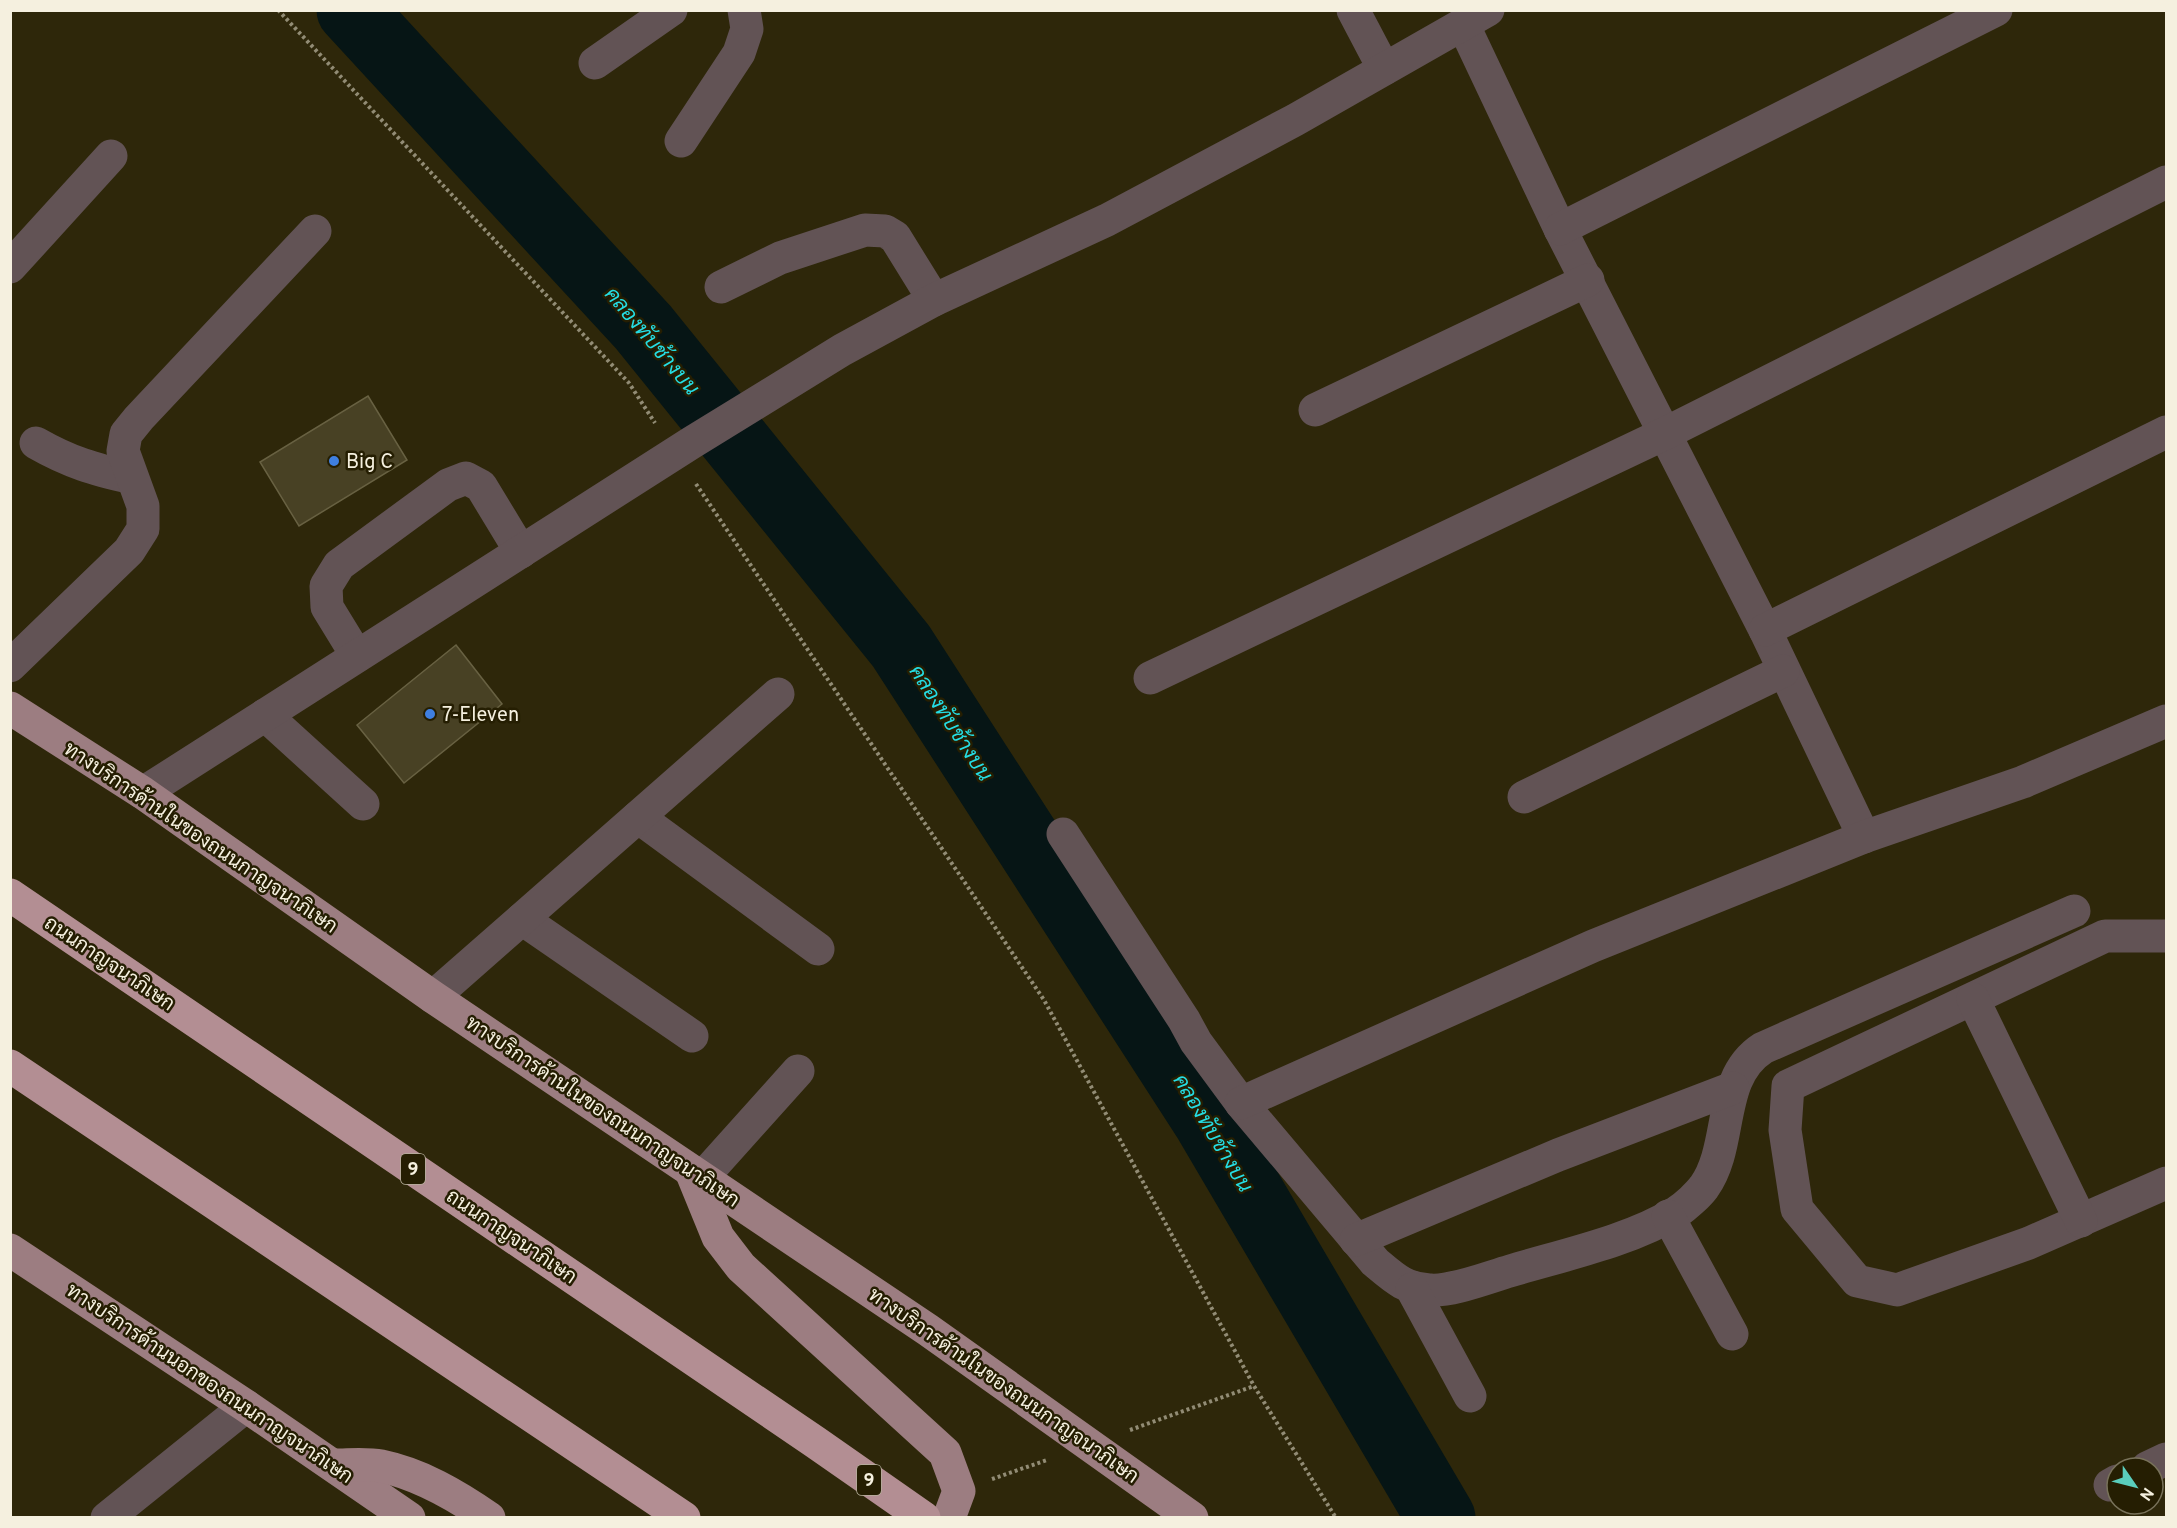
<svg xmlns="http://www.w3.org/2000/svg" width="2177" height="1528" viewBox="0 0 2177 1528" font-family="Overpass,Sarabun,sans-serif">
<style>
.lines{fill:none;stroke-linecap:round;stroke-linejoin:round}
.river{stroke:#061515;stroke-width:69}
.building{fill:#484124;stroke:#686142;stroke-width:1.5}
.path{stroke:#928c75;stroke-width:4;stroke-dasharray:3 3;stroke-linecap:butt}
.minor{stroke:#625355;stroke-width:33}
.major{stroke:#9c7d81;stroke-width:33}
.highway{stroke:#b38e93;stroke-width:33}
.shop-dot{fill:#3f7fe0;stroke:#251e02;stroke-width:2}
.labels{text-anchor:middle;stroke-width:5;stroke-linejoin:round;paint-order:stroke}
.shield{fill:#251e02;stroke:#b7b19d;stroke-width:1.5}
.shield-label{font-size:18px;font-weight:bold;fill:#f5f0df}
.poi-label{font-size:20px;fill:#f5f0df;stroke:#251e02;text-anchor:start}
.street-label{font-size:20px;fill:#f5f0df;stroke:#251e02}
.water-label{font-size:21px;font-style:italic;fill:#25dde3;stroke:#251e02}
</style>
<rect width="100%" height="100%" fill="#2e270a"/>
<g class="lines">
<path class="river" d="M351,10L643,327L901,646L1207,1120L1441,1518"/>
</g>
<g class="building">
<path d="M368,396L407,460L299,526L260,462Z"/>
<path d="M456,645L502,704L404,783L357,725Z"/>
</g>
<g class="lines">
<g class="path">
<path d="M278,10L629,383L655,423"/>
<path d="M696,484L1044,1000L1254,1386L1336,1518"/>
<path d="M1130,1430L1254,1386"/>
<path d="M992,1479L1047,1460"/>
</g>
<g class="minor">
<path d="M1353,10L1384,69"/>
<path d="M1463,24L1560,229L1765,630L1864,837"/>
<path d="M595,63L671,10"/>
<path d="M681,141L739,53L747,29L744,10"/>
<path d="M1560,229L1996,10"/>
<path d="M10,267L111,156"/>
<path d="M721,287L780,258L865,230L885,231L895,237L934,300"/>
<path d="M1315,410L1588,280"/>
<path d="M36,443C71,463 94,469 132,478"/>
<path d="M1765,630L2166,432"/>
<path d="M357,656L327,607L326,586L339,565L448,485L466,478L481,486L521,552"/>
<path d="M10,666L129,551L143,529V506L123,451L126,434L139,418L315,231"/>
<path d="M1150,678L1664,434L2166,182"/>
<path d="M265,715L363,804"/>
<path d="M143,793L691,443L842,350L934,300L1107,220L1295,120L1488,10"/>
<path d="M1524,797L1783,671"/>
<path d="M638,817L818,949"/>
<path d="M1063,834L1184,1020L1196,1042L1241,1103L1375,1262C1394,1278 1405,1289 1430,1290C1451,1292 1489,1277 1510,1271C1563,1255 1630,1241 1677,1212C1686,1206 1698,1195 1704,1187C1734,1145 1716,1078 1763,1048L2074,911"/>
<path d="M522,919L692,1036"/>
<path d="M2166,936H2105L1788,1086L1785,1130L1797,1209L1857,1281L1897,1290L2029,1243L2166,1183"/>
<path d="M433,997L778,694"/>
<path d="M1973,999L2081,1221"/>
<path d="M1241,1103L1593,946L1864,837L2023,782L2166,721"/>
<path d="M702,1178L798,1071"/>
<path d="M1668,1216L1732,1334"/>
<path d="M1356,1240L1558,1155L1733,1088"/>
<path d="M1412,1289L1470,1396"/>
<path d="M2147,1468L2166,1459"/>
<path d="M2110,1485L2117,1481"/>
<path d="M107,1518L246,1406"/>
</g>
<g class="major">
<path d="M10,708L143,793L433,997L928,1330L1192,1518"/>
<path d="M691,1171L718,1237L741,1267L945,1453L959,1491L949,1518"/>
<path d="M10,1250L246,1406L409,1518"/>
<path d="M334,1465C349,1465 366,1463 381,1466C420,1474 456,1495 489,1518"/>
</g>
<g class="highway">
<path d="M10,895L815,1442L924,1518"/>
<path d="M10,1066L684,1518"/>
</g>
</g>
<g class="shop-dot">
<circle cx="334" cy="461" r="6"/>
<circle cx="430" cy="714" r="6"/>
</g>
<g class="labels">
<g class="shield">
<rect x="401" y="1154" width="24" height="30" rx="4.5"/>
<rect x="857" y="1465" width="24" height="30" rx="4.5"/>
</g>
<g class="shield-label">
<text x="413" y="1175">9</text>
<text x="869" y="1486">9</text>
</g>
<g class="poi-label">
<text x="346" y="468">Big C</text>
<text x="442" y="721">7-Eleven</text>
</g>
<g class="street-label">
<text transform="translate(201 837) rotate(34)" y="7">ทางบริการด้านในของถนนกาญจนาภิเษก</text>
<text transform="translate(110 963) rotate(34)" y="7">ถนนกาญจนาภิเษก</text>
<text transform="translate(603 1111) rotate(34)" y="7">ทางบริการด้านในของถนนกาญจนาภิเษก</text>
<text transform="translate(512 1236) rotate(34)" y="7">ถนนกาญจนาภิเษก</text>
<text transform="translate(210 1383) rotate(34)" y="7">ทางบริการด้านนอกของถนนกาญจนาภิเษก</text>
<text transform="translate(1004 1385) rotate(35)" y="7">ทางบริการด้านในของถนนกาญจนาภิเษก</text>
</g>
<g class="water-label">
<text transform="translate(652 341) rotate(50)" y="7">คลองทับช้างบน</text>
<text transform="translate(951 723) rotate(57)" y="7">คลองทับช้างบน</text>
<text transform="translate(1213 1133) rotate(59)" y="7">คลองทับช้างบน</text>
</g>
</g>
<rect width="2177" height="1528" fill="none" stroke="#f5f0df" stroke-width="24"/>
<g transform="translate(2135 1486) rotate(125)"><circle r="28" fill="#251e02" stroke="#78725a" stroke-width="1.5"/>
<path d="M0-4.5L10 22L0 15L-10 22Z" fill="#5acebd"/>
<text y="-9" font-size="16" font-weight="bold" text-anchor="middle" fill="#f5f0df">N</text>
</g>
</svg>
